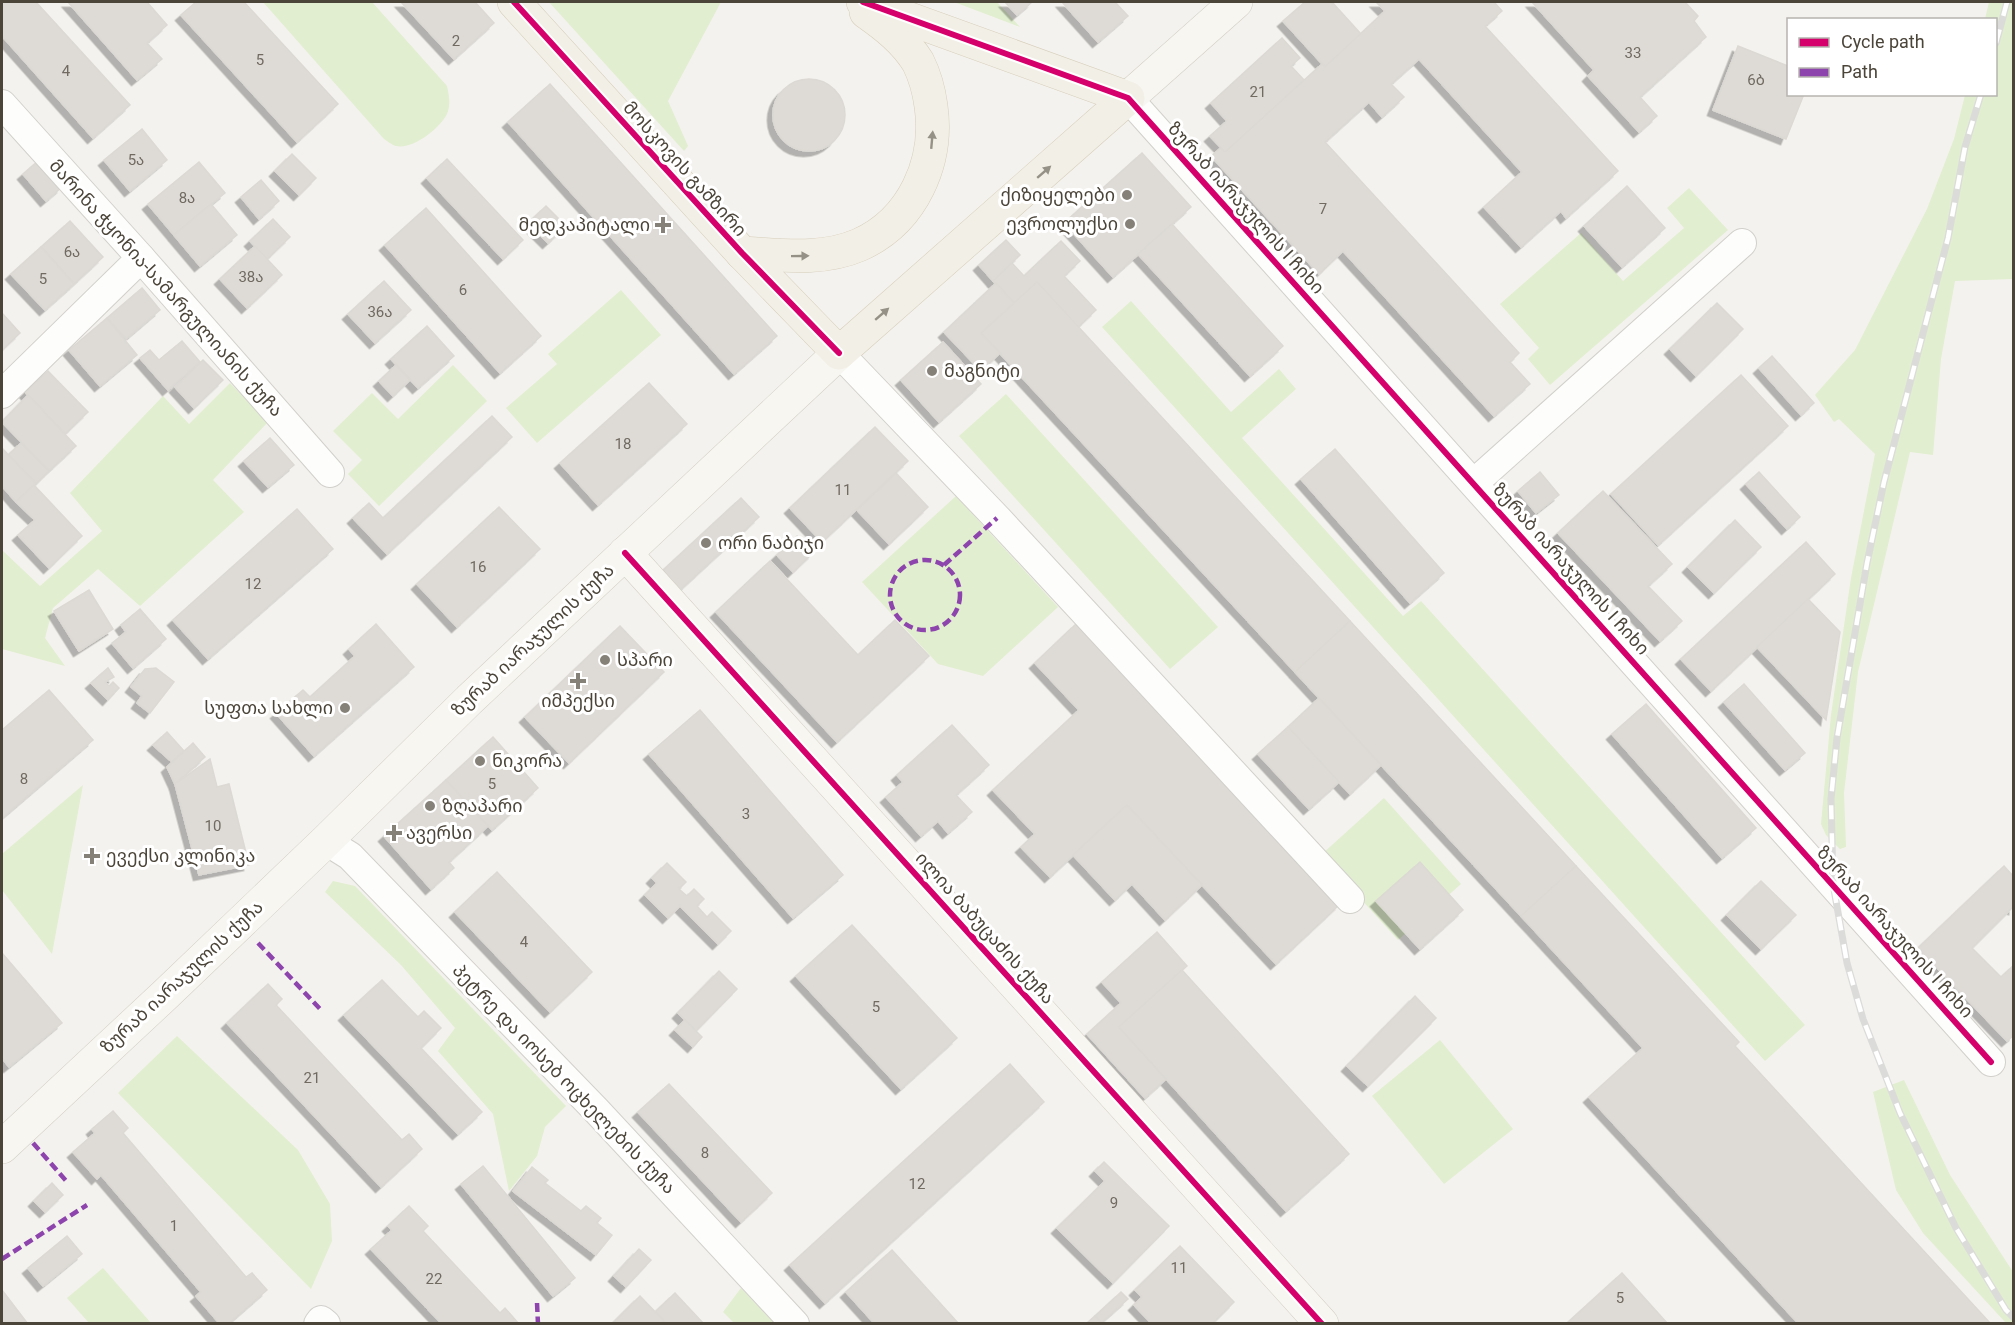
<svg xmlns="http://www.w3.org/2000/svg" width="2015" height="1325" viewBox="0 0 2015 1325" font-family="Roboto,'Noto Sans Georgian',sans-serif">
<style>
.green{fill:#e1eecf}
.building{fill:#dedbd6;stroke:#dcd9d4;stroke-width:1.5;filter:url(#shadow)}
.lines{fill:none;stroke-linecap:round;stroke-linejoin:round}
.street-casing{stroke:#d2d0cb;stroke-width:30}
.secondary-casing{stroke:#d3cfc5;stroke-width:34}
.primary-casing{stroke:#d6cebb;stroke-width:34}
.street{stroke:#fdfdfc;stroke-width:28}
.secondary{stroke:#f7f6f1;stroke-width:33}
.primary{stroke:#f2efe6;stroke-width:33}
.rail-casing{stroke:#dbdbda;stroke-width:7}
.rail{stroke:#fff;stroke-width:4.5;stroke-dasharray:14;stroke-linecap:butt}
.quiet{stroke:#8e44ad;stroke-width:4.5;stroke-dasharray:9 4.5;stroke-linecap:butt}
.cycleway-casing{stroke:#fff;stroke-width:10}
.cycleway{stroke:#d6006c;stroke-width:6}
.oneway{fill:#969187}
.poi-dot{fill:#868178;stroke:#fff;stroke-width:2}
.labels{text-anchor:middle;stroke-width:6;stroke-linejoin:round;paint-order:stroke}
.number-label{font-size:15px;fill:#706a61}
.street-label{font-size:18px;fill:#4b4439;stroke:#fff}
.poi-label{font-size:18px;fill:#4b4439;stroke:#fff;text-anchor:start}
</style>
<defs>
<filter id="shadow"><feDropShadow dx="-5.5" dy="5.5" stdDeviation="0" flood-color="#0004"/></filter>
</defs>
<rect width="100%" height="100%" fill="#f4f2ee"/>
<g class="green">
<path d="M263,2H372L447,86C449,95 451,105 447,114C440,128 413,150 396,146C392,145 387,141 384,139Z"/>
<path d="M549,2H721L668,101L688,146L684,151Z"/>
<path d="M954,2H997L1020,27Z"/>
<path d="M1989,2H2013V279L1955,281L1941,359L1933,455L1910,452L1858,672L1844,793L1846,847L1840,849L1826,835L1821,824L1831,715L1851,578L1875,454L1839,419L1834,422L1815,395L1855,350L1927,209L1954,139L1965,95L1996,94V20L1985,19Z"/>
<path d="M1689,188L1728,230L1550,385L1528,359L1539,348L1500,304L1581,233L1623,281L1684,228L1667,208Z"/>
<path d="M621,290L661,335L537,443L506,408L557,364L548,354Z"/>
<path d="M1131,301L1231,412L1279,369L1296,389L1242,438L1403,616L1421,601L1805,1025L1765,1061L1102,327Z"/>
<path d="M453,365L487,401L379,506L348,474L362,460L333,431L372,393L398,419Z"/>
<path d="M230,383L268,422L213,480L244,512L140,606L98,569L53,608L45,638L65,666L2,649V550L40,586L102,531L70,493L163,396L189,424Z"/>
<path d="M1006,394L1218,627L1170,669L959,436Z"/>
<path d="M956,496L1058,607L983,676L938,664L862,582Z"/>
<path d="M83,785L52,954L2,890V854Z"/>
<path d="M1384,798L1461,884L1398,940L1321,855Z"/>
<path d="M333,881L355,886L566,1106L545,1127L537,1156L509,1191L493,1114L438,1051L455,1028L401,965L325,892Z"/>
<path d="M177,1036L298,1150L330,1204L332,1241L311,1289L118,1093Z"/>
<path d="M1440,1040L1513,1129L1444,1184L1372,1096Z"/>
<path d="M1904,1080L1950,1175L2013,1272V1323H2006L1923,1233L1896,1190L1873,1092Z"/>
<path d="M103,1268L151,1323H89L67,1298Z"/>
<path d="M741,1288L774,1323H734L723,1312Z"/>
</g>
<g class="building">
<path d="M2,2H36L130,105L93,138L2,36Z"/>
<path d="M68,2H147L167,25L147,43L162,59L137,80Z"/>
<path d="M196,2H244L338,104L297,142L181,15Z"/>
<path d="M401,2H475L494,23L454,59Z"/>
<path d="M1005,2H1032L1017,15Z"/>
<path d="M1062,2H1115L1128,16L1098,42Z"/>
<path d="M1305,2H1332L1361,34L1325,67L1283,21Z"/>
<path d="M1376,2H1494L1502,11L1485,26L1618,171L1566,218L1561,211L1521,247L1484,207L1522,172L1419,59L1391,84L1404,97L1382,117L1369,102L1325,142L1519,353L1510,362L1530,384L1494,416L1343,251L1319,274L1211,156L1221,148L1225,152L1322,64L1325,67L1385,11Z"/>
<path d="M1532,2H1685L1698,16L1694,21L1706,37L1640,97L1657,116L1639,132L1588,76L1594,70Z"/>
<path d="M1282,38L1300,58L1291,66L1304,80L1225,152L1210,136L1227,121L1211,103Z"/>
<path d="M1738,46L1788,66V94H1804L1786,139L1713,110Z"/>
<circle cx="809" cy="115" r="36"/>
<path d="M550,84L777,336L734,374L508,122Z"/>
<path d="M142,129L167,160L130,191L104,160Z"/>
<path d="M1142,153L1191,207L1113,277L1064,223Z"/>
<path d="M292,154L316,178L299,195L275,171Z"/>
<path d="M447,159L523,240L503,259L427,178Z"/>
<path d="M39,160L62,187L46,201L23,174Z"/>
<path d="M199,162L225,193L174,235L148,204Z"/>
<path d="M261,180L279,201L259,219L241,197Z"/>
<path d="M1627,186L1665,228L1622,267L1584,226Z"/>
<path d="M211,204L237,235L200,266L174,235Z"/>
<path d="M546,206L566,226L548,243L528,223Z"/>
<path d="M426,208L541,336L500,373L385,245Z"/>
<path d="M273,219L290,237L267,259L250,241Z"/>
<path d="M70,221L103,257L74,284L41,247Z"/>
<path d="M1172,224L1283,346L1250,376L1138,254Z"/>
<path d="M1006,240L1020,255L993,281L979,265Z"/>
<path d="M1061,241L1080,261L1064,276L1096,310L1078,327L1037,282L1014,303L993,281L1012,263L1024,276Z"/>
<path d="M255,246L282,275L247,308L220,279Z"/>
<path d="M41,247L74,284L45,310L11,274Z"/>
<path d="M384,281L411,310L375,343L348,314Z"/>
<path d="M1037,282L1350,621L1295,672L981,333Z"/>
<path d="M996,283L1014,303L981,333L1000,353L981,371L944,332Z"/>
<path d="M142,288L160,310L126,339L107,318Z"/>
<path d="M1717,303L1743,329L1696,376L1670,349Z"/>
<path d="M2,313L20,333L2,350Z"/>
<path d="M107,318L137,355L100,386L69,350Z"/>
<path d="M427,326L454,356L418,388L391,359Z"/>
<path d="M182,341L200,362L168,390L140,358L150,350L159,360Z"/>
<path d="M943,342L981,384L939,422L901,380Z"/>
<path d="M1772,356L1814,403L1801,415L1759,368Z"/>
<path d="M203,360L223,380L194,408L175,387Z"/>
<path d="M396,365L410,380L393,396L379,381Z"/>
<path d="M48,371L88,412L65,434L25,392Z"/>
<path d="M1741,375L1788,426L1658,545L1611,494Z"/>
<path d="M649,383L687,424L598,505L560,463Z"/>
<path d="M28,395L76,446L49,471L2,422Z"/>
<path d="M492,416L512,437L387,554L353,518L369,503L383,518Z"/>
<path d="M875,427L908,461L822,542L790,508Z"/>
<path d="M270,438L294,465L268,487L244,461Z"/>
<path d="M21,443L49,471L36,484L8,455Z"/>
<path d="M2,448L36,484L16,502L2,486Z"/>
<path d="M1335,449L1444,573L1410,603L1301,479Z"/>
<path d="M1540,472L1559,495L1536,513L1518,491Z"/>
<path d="M1759,472L1800,517L1787,529L1746,484Z"/>
<path d="M896,473L928,507L889,544L857,510Z"/>
<path d="M34,485L82,536L49,568L18,535L35,520L16,502Z"/>
<path d="M1603,491L1672,564L1648,586L1682,621L1660,641L1558,533Z"/>
<path d="M741,498L759,517L679,591L661,572Z"/>
<path d="M499,507L540,549L457,627L417,584Z"/>
<path d="M297,509L333,549L208,659L173,620Z"/>
<path d="M1735,520L1761,547L1714,593L1688,567Z"/>
<path d="M797,536L813,553L793,572L777,555Z"/>
<path d="M1806,542L1835,574L1711,691L1681,659Z"/>
<path d="M770,561L858,655L895,620L929,656L837,742L716,612Z"/>
<path d="M89,590L113,629L79,651L54,611Z"/>
<path d="M1808,599L1840,632L1826,720L1757,647Z"/>
<path d="M140,609L166,639L133,668L112,643L126,632L121,625Z"/>
<path d="M1350,621L1576,866L1521,916L1295,672Z"/>
<path d="M1077,623L1340,904L1276,964L1127,805L1050,877L1021,847L1035,834L993,790L1079,710L1035,663Z"/>
<path d="M376,624L414,667L314,756L276,713L303,690L310,697L355,656L349,649Z"/>
<path d="M620,626L664,672L569,763L525,717Z"/>
<path d="M108,668L114,677L105,682L109,686L113,682L119,688L108,700L91,683Z"/>
<path d="M156,668L174,682L150,713L137,703L142,696L131,687L145,669Z"/>
<path d="M1744,684L1805,753L1785,770L1724,702Z"/>
<path d="M49,690L93,740L2,818V730Z"/>
<path d="M1319,698L1381,765L1350,794L1288,727Z"/>
<path d="M1646,704L1756,828L1722,858L1612,734Z"/>
<path d="M700,710L843,875L793,918L649,754Z"/>
<path d="M952,725L989,765L956,795L972,812L948,833L938,821L921,836L886,797L903,782L897,775Z"/>
<path d="M1288,727L1339,782L1309,809L1258,754Z"/>
<path d="M167,732L184,751L172,762L153,745Z"/>
<path d="M493,737L538,788L492,830L446,780Z"/>
<path d="M193,743L205,757L175,784L167,767Z"/>
<path d="M210,759L217,787L229,784L249,865L199,875L175,784Z"/>
<path d="M446,780L488,826L449,862L454,868L431,889L384,836Z"/>
<path d="M1127,805L1202,885L1165,920L1132,884L1115,900L1073,855Z"/>
<path d="M1420,862L1463,910L1420,949L1376,901Z"/>
<path d="M667,863L686,882L679,889L687,896L694,889L704,899L697,906L707,917L712,912L731,931L718,944L680,906L668,918L645,895L657,883L652,878Z"/>
<path d="M1576,866L1739,1042L1735,1046L1991,1324H1799L1589,1097L1643,1048L1521,916Z"/>
<path d="M2004,866L2014,877V909L2012,908L1972,948L2001,977L2014,965V1035L2007,1041L1918,948Z"/>
<path d="M497,872L592,972L550,1012L455,912Z"/>
<path d="M1761,881L1796,915L1761,949L1727,915Z"/>
<path d="M852,925L957,1038L901,1089L796,976Z"/>
<path d="M1157,932L1187,966L1119,1027L1166,1079L1145,1098L1087,1034L1121,1003L1102,982Z"/>
<path d="M2,953L62,1023L9,1067L2,1058Z"/>
<path d="M1182,970L1349,1154L1286,1211L1119,1027Z"/>
<path d="M719,971L737,989L696,1031L678,1013Z"/>
<path d="M382,980L418,1017L424,1011L441,1028L421,1048L482,1112L458,1134L344,1015Z"/>
<path d="M268,984L282,999L276,1005L402,1140L409,1134L422,1149L381,1187L227,1023Z"/>
<path d="M1415,996L1436,1018L1368,1086L1347,1066Z"/>
<path d="M685,1020L702,1037L693,1047L675,1030Z"/>
<path d="M1010,1064L1044,1102L825,1303L790,1265Z"/>
<path d="M669,1084L772,1193L741,1222L638,1112Z"/>
<path d="M113,1111L128,1128L123,1133L246,1277L252,1273L267,1290L228,1324H220L196,1296L201,1292L101,1175L97,1179L73,1152L95,1133L92,1129Z"/>
<path d="M1104,1162L1169,1226L1113,1283L1057,1228L1105,1181L1095,1171Z"/>
<path d="M483,1166L575,1278L553,1296L461,1184Z"/>
<path d="M532,1167L548,1180L545,1183L581,1211L586,1206L601,1218L597,1223L612,1235L596,1255L513,1191Z"/>
<path d="M52,1183L63,1195L45,1212L34,1201Z"/>
<path d="M409,1206L428,1226L423,1231L500,1313L505,1308L519,1324H442L371,1249L392,1230L388,1226Z"/>
<path d="M67,1236L82,1254L43,1286L28,1268Z"/>
<path d="M1180,1246L1234,1302L1212,1324H1152L1134,1305L1142,1297L1135,1290Z"/>
<path d="M639,1249L651,1260L626,1287L614,1276Z"/>
<path d="M892,1250L959,1324H875L846,1292Z"/>
<path d="M1622,1273L1668,1324H1566Z"/>
<path d="M2,1290L28,1324H2Z"/>
<path d="M1121,1292L1128,1299L1101,1323L1095,1316Z"/>
<path d="M675,1293L704,1324H666L664,1321L655,1312Z"/>
<path d="M640,1296L664,1321L660,1324H612Z"/>
<path d="M1095,1316L1102,1324H1086Z"/>
</g>
<g class="lines">
<defs>
<g id="street">
<path d="M1128,98L1991,1062"/>
<path d="M2,104L141,258L330,473"/>
<path d="M839,353L997,518L1350,899"/>
<path d="M2,394L141,258"/>
<path d="M1474,483L1742,243"/>
<path d="M326,841L350,856L596,1110L795,1324"/>
<path d="M318,1324L321,1320L326,1324"/>
</g>
<g id="secondary">
<path d="M1128,98L1236,2"/>
<path d="M625,553L1322,1324"/>
<path d="M2,1147L166,994L326,841L469,700L839,353"/>
</g>
<g id="primary">
<path d="M514,2L742,253L839,353L1128,98L863,2"/>
<path d="M742,253C781,255 822,261 859,245C913,221 939,162 931,106C929,91 925,76 918,62C905,41 886,26 866,12"/>
</g>
</defs>
<use href="#street" class="street-casing"/>
<use href="#secondary" class="secondary-casing"/>
<use href="#primary" class="primary-casing"/>
<use href="#street" class="street"/>
<use href="#secondary" class="secondary"/>
<use href="#primary" class="primary"/>
<defs>
<g id="rail">
<path d="M1996,43L2007,2"/>
<path d="M1981,94L1965,147L1948,238L1884,482L1867,563L1837,738L1831,799L1833,884L1847,963L1863,1019L1900,1113L1956,1228L2006,1310L2014,1318"/>
</g>
</defs>
<use href="#rail" class="rail-casing"/>
<use href="#rail" class="rail"/>
<g class="quiet">
<circle cx="925" cy="595" r="35"/>
<path d="M944,565L997,518"/>
<path d="M258,943L321,1010"/>
<path d="M33,1143L68,1183"/>
<path d="M2,1259L87,1205"/>
<path d="M537,1303L538,1324"/>
</g>
<defs>
<g id="cycleway">
<path d="M514,2L742,253L839,353"/>
<path d="M863,2L1128,98L1991,1062"/>
<path d="M625,553L1322,1324"/>
</g>
</defs>
<use href="#cycleway" class="cycleway-casing"/>
<use href="#cycleway" class="cycleway"/>
</g>
<defs><path id="oneway-solid" d="M-6-.8H1V-3.2L6.5 0L1 3.2V.8H-6Z" transform="scale(1.5)"/></defs>
<g class="oneway">
<use href="#oneway-solid" transform="translate(932 140) rotate(-85)"/>
<use href="#oneway-solid" transform="translate(1044 172) rotate(-41)"/>
<use href="#oneway-solid" transform="translate(800 256) rotate(-1)"/>
<use href="#oneway-solid" transform="translate(882 314) rotate(-41)"/>
</g>
<g class="poi-dot">
<circle cx="1127" cy="195" r="6"/>
<circle cx="1130" cy="224" r="6"/>
<path d="M660 216h6v6h6v6h-6v6h-6v-6h-6v-6h6z"/>
<circle cx="932" cy="371" r="6"/>
<circle cx="706" cy="543" r="6"/>
<circle cx="605" cy="660" r="6"/>
<path d="M575 672h6v6h6v6h-6v6h-6v-6h-6v-6h6z"/>
<circle cx="345" cy="708" r="6"/>
<circle cx="480" cy="761" r="6"/>
<circle cx="430" cy="806" r="6"/>
<path d="M391 824h6v6h6v6h-6v6h-6v-6h-6v-6h6z"/>
<path d="M89 847h6v6h6v6h-6v6h-6v-6h-6v-6h6z"/>
</g>
<g class="labels">
<g class="number-label">
<text x="456" y="46">2</text>
<text x="1633" y="58">33</text>
<text x="260" y="65">5</text>
<text x="66" y="76">4</text>
<text x="1756" y="85">6ბ</text>
<text x="1258" y="97">21</text>
<text x="136" y="165">5ა</text>
<text x="187" y="203">8ა</text>
<text x="1323" y="214">7</text>
<text x="72" y="257">6ა</text>
<text x="251" y="282">38ა</text>
<text x="43" y="284">5</text>
<text x="463" y="295">6</text>
<text x="380" y="317">36ა</text>
<text x="623" y="449">18</text>
<text x="843" y="495">11</text>
<text x="478" y="572">16</text>
<text x="253" y="589">12</text>
<text x="24" y="784">8</text>
<text x="492" y="789">5</text>
<text x="746" y="819">3</text>
<text x="213" y="831">10</text>
<text x="524" y="947">4</text>
<text x="876" y="1012">5</text>
<text x="312" y="1083">21</text>
<text x="705" y="1158">8</text>
<text x="917" y="1189">12</text>
<text x="1114" y="1208">9</text>
<text x="174" y="1231">1</text>
<text x="1179" y="1273">11</text>
<text x="434" y="1284">22</text>
<text x="1620" y="1303">5</text>
</g>
<g class="street-label">
<text transform="translate(685 169) rotate(48)" y="6">მოსკოვის გამზირი</text>
<text transform="translate(1246 208) rotate(48)" y="6">ზურაბ იარაჯულის I ჩიხი</text>
<text transform="translate(166 288) rotate(48)" y="6">მარინა ჭყონია-სამარგულიანის ქუჩა</text>
<text transform="translate(1571 569) rotate(48)" y="6">ზურაბ იარაჯულის I ჩიხი</text>
<text transform="translate(533 640) rotate(-43)" y="6">ზურაბ იარაჯულის ქუჩა</text>
<text transform="translate(985 928) rotate(48)" y="6">ილია ბაბუცაძის ქუჩა</text>
<text transform="translate(1895 932) rotate(48)" y="6">ზურაბ იარაჯულის I ჩიხი</text>
<text transform="translate(182 977) rotate(-43)" y="6">ზურაბ იარაჯულის ქუჩა</text>
<text transform="translate(564 1079) rotate(46)" y="6">პეტრე და იოსებ ოცხელების ქუჩა</text>
</g>
<g class="poi-label">
<text x="1115" y="201" text-anchor="end">ქიზიყელები</text>
<text x="1118" y="230" text-anchor="end">ევროლუქსი</text>
<text x="650" y="231" text-anchor="end">მედკაპიტალი</text>
<text x="944" y="377">მაგნიტი</text>
<text x="718" y="549">ორი ნაბიჯი</text>
<text x="617" y="666">სპარი</text>
<text x="578" y="707" text-anchor="middle">იმპექსი</text>
<text x="333" y="714" text-anchor="end">სუფთა სახლი</text>
<text x="492" y="767">ნიკორა</text>
<text x="442" y="812">ზღაპარი</text>
<text x="406" y="839">ავერსი</text>
<text x="106" y="862">ევექსი კლინიკა</text>
</g>
</g>
<rect width="2015" height="1325" fill="none" stroke="#4b4439" stroke-width="6"/>
<rect x="1787" y="18" width="210" height="78" fill="#ffffff" stroke="#b7b4b0" stroke-width="1.5"/>
<rect x="1799" y="38" width="30" height="9" fill="#d6006c" stroke="#b7b4b0" stroke-width="1.5"/>
<text x="1841" y="48" font-size="18" fill="#4b4439">Cycle path</text>
<rect x="1799" y="68" width="30" height="9" fill="#8e44ad" stroke="#b7b4b0" stroke-width="1.5"/>
<text x="1841" y="78" font-size="18" fill="#4b4439">Path</text>
</svg>
